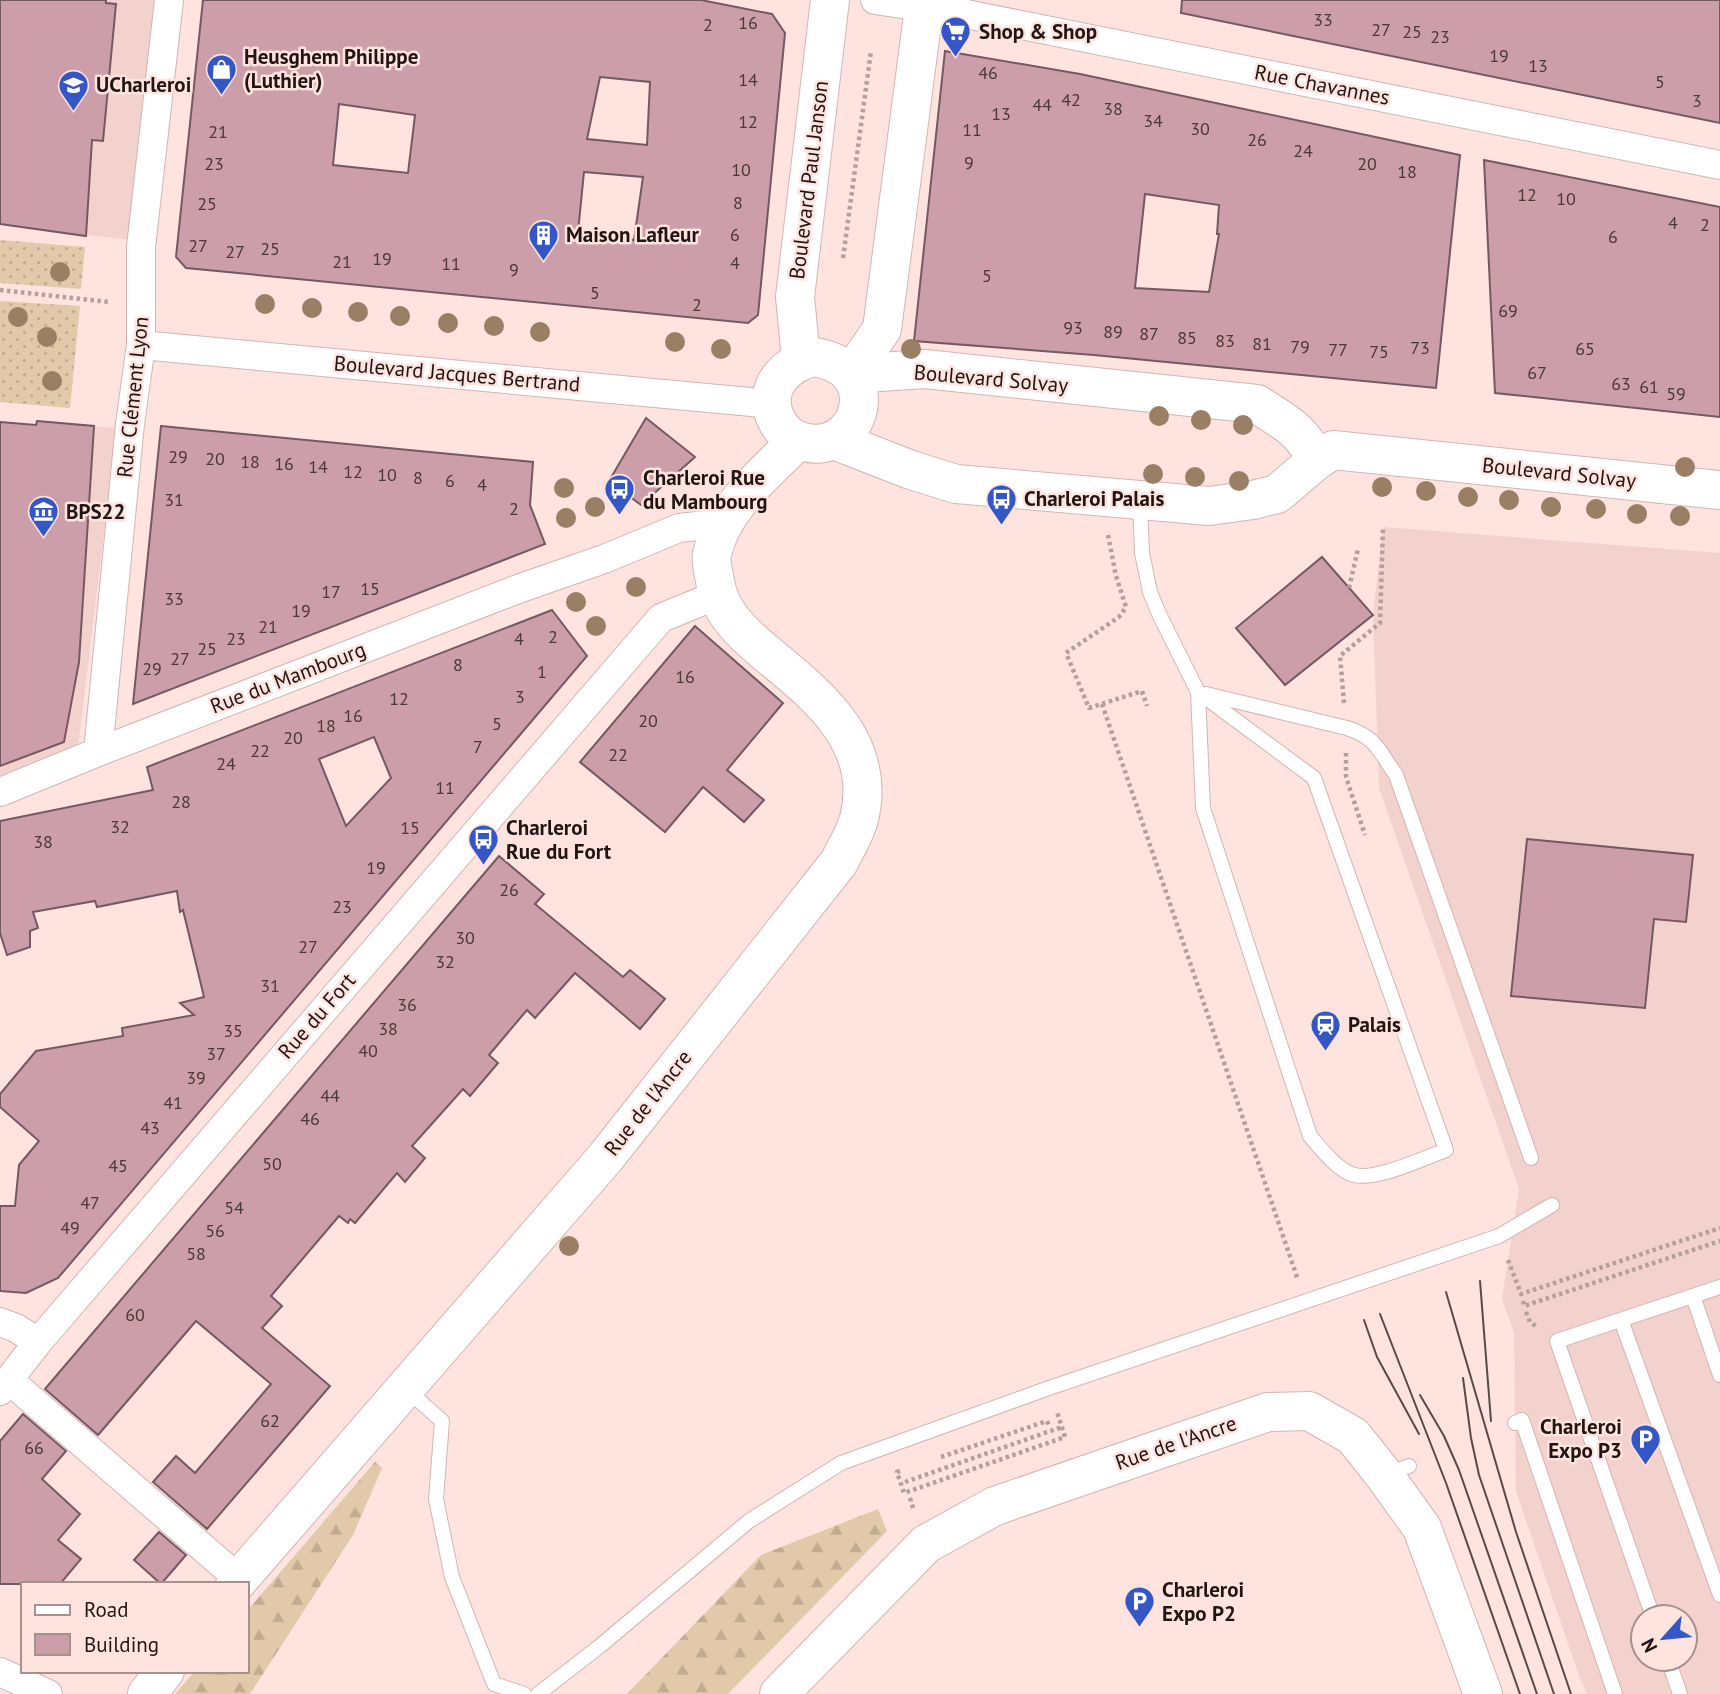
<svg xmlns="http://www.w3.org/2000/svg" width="1720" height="1694" viewBox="0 0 1720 1694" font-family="'PT Sans',sans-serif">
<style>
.built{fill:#f3d2cd;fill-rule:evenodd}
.grass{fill:url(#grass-dots)}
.forest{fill:url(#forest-firs)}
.building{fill:#cc9ea9;stroke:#755960;stroke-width:2;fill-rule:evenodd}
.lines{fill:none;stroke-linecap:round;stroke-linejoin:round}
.lane-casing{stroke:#d5b4b0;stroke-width:16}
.street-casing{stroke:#d5b4b0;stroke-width:30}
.secondary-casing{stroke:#d5b4b0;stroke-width:40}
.path{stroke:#b59f9c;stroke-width:4.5;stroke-dasharray:3.5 3.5;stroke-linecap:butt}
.lane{stroke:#fff;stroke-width:14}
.street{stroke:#fff;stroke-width:28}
.secondary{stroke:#fff;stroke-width:38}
.tram{stroke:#594a48;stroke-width:2}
.tree{fill:#9a7f64}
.labels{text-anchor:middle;stroke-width:5;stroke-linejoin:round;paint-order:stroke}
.number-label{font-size:18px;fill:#4c3739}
.poi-label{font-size:21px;font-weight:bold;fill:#211514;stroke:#fee3df;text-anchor:start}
.street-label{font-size:21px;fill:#211514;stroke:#fee3df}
</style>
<defs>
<pattern id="grass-dots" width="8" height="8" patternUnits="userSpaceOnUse" patternTransform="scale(1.75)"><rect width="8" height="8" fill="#e1c9a9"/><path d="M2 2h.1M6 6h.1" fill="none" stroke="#c1ac91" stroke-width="1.8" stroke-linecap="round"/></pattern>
<pattern id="forest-firs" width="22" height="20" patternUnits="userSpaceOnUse" patternTransform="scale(1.75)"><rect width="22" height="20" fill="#e1c9a9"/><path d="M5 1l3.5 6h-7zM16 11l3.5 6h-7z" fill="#c1ac91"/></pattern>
</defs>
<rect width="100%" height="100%" fill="#fee3df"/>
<g class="built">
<path d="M0,0H157L130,240L0,224Z"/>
<path d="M37,421L113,428L117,425L78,748L0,775V422L36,425Z"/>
<path d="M1383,527L1720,553V1694H1587L1579,1676L1516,1491L1514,1333L1502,1299L1519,1189L1379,788L1373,615ZM1643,1617H1685V1659H1643Z"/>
</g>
<g class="grass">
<path d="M0,240L85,247L81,289L0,283Z"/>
<path d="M0,301L80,306L70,408L0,402Z"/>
</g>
<g class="forest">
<path d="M375,1462L382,1468L353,1535L250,1694H175L195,1671H247V1611Z"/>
<path d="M878,1509L887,1531L728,1694H627L761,1555Z"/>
</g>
<g class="building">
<path d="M0,0H106V3L116,4L103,141L92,140L86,236L0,224Z"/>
<path d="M203,0H701L772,14L785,33L758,315L748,323L186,268L176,257ZM600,77L650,82L647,145L587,139ZM339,104L415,115L408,173L333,165ZM584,172L643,177L634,240L578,232Z"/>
<path d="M1182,0H1720V123L1181,13Z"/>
<path d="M945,51L1080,74L1460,155L1436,388L1094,355L914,341ZM1145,194L1219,205L1217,234H1219L1209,292L1135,288Z"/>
<path d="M1484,160L1720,207V417L1495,393Z"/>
<path d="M646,418L695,457L641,505L609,481Z"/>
<path d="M37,421L94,426L79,662L64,742L0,766V422L36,425Z"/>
<path d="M161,426L533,462L530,505L545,544L133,704Z"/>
<path d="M1322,557L1373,615L1285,685L1236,628Z"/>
<path d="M552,610L587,656L58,1278L26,1293L0,1291V1206H15L19,1165L39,1141L0,1107V1094L36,1051L123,1036L122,1028L194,1015L180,1003L204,997L183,910L180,912L177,891L97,907L95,901L33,912L38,928L30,931V947L7,955L0,933V821L153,790L147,767ZM374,737L391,778L346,826L319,759Z"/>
<path d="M695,626L783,703L727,770L764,800L744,822L703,787L665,832L580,762Z"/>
<path d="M1527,839L1693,855L1686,922L1654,919L1645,1008L1511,996Z"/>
<path d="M499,856L544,894L535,904L623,977L630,970L665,999L640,1029L575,973L535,1018L527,1010L489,1055L498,1063L470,1096L463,1089L412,1146L425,1158L405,1182L397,1173L355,1223L350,1219L348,1223L339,1216L271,1296L282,1306L262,1328L330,1386L207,1529L153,1482L176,1456L195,1473L271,1384L196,1321L98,1435L45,1389Z"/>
<path d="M23,1414L66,1451L42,1479L80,1514L58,1540L81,1559L60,1584H0V1441Z"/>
<path d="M159,1532L186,1555L161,1584L134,1560Z"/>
</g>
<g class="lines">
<defs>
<g id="lane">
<path d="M1140,501L1142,553L1150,592L1159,614L1198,692L1203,808L1310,1136C1321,1149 1335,1167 1351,1174C1372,1183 1424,1158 1446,1150L1314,778L1198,692"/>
<path d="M1206,694L1347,728C1376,737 1379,751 1396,775L1531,1158"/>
<path d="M1693,1296L1720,1375"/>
<path d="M1621,1320L1720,1595"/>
<path d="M405,1388L442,1421L436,1499L452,1577L494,1684L524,1694"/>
<path d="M1515,1423L1522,1420L1615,1694"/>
<path d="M1385,1475L1409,1466"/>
<path d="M1653,1617L1557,1341L1720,1287"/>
<path d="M1668,1659L1680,1694"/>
<path d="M538,1694L600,1646L749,1521L841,1463L1049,1388L1499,1236L1552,1205"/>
</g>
<g id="street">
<path d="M875,0L961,13L1720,165"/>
<path d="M141,345L772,404"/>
<path d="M98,752L130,424L141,345V247L169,0"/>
<path d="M0,792L98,752L518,589L604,559L679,528L724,523"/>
<path d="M0,1322L16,1328L38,1342"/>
<path d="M9,1380L239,1579"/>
<path d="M0,1391L38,1342L661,618L717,595"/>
<path d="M0,1672L48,1694"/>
</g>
<g id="secondary">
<path d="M815,357C888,369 860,457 803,442C791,439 781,430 776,419C761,388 787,362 815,357Z"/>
<path d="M801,359L795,297L830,0"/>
<path d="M851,374L925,369L1257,404C1287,424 1299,427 1317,460"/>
<path d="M851,374L882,329L925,0"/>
<path d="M834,440L911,470L956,484L1209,506L1253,500L1277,494L1317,460L1333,450L1720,490"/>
<path d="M235,1584L606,1157L839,862C846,848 855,834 859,819C878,742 818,696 766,653C742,633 719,612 715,581C714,573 710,562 712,554C722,507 765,474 797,441"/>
<path d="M147,1694L165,1671"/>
<path d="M779,1694L926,1544L995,1506L1268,1412L1309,1411L1353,1436L1384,1475L1422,1528L1483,1694"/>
</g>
</defs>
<use href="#lane" class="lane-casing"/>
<use href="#street" class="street-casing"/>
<use href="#secondary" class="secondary-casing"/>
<g class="path">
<path d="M843,258L871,51"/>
<path d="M0,290L109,302"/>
<path d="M1108,535L1116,576L1126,607L1119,617L1066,653L1089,708L1142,691L1147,706"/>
<path d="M1349,588L1358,549"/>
<path d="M1344,703L1340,656L1380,623L1383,527"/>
<path d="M1102,704L1298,1280"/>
<path d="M1346,753V777L1365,835"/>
<path d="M1508,1260L1521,1294L1720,1228"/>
<path d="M1523,1301L1524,1306L1720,1241"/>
<path d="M1526,1312L1530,1322L1537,1327"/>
<path d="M941,1457L1047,1421L1049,1426"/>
<path d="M900,1471L897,1472L904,1493L1065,1437L1057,1412"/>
<path d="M905,1482L1062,1427"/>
<path d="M910,1498L914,1511"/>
</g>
<use href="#lane" class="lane"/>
<use href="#street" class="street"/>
<use href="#secondary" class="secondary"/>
<g class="tram">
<path d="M1480,1281L1491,1421"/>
<path d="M1446,1292L1516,1532L1571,1694"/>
<path d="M1380,1314L1446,1483L1520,1694"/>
<path d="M1364,1320L1377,1357L1419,1434"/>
<path d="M1463,1378L1471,1438L1479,1475L1554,1694"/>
<path d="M1420,1395L1444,1436L1459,1470L1537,1694"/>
</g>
</g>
<g class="tree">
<circle cx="60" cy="272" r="10"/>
<circle cx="265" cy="304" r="10"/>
<circle cx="312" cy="308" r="10"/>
<circle cx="358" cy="312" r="10"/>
<circle cx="400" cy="316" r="10"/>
<circle cx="18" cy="317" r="10"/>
<circle cx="448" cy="323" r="10"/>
<circle cx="494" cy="326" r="10"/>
<circle cx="540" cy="332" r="10"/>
<circle cx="47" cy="337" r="10"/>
<circle cx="675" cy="342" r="10"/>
<circle cx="721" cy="349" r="10"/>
<circle cx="911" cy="349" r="10"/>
<circle cx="52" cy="381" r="10"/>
<circle cx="1159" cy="416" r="10"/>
<circle cx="1201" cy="420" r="10"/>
<circle cx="1243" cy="425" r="10"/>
<circle cx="1685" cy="467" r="10"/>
<circle cx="1153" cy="474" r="10"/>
<circle cx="1195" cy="477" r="10"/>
<circle cx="1239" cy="481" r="10"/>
<circle cx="1382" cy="487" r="10"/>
<circle cx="564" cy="488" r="10"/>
<circle cx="1426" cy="491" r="10"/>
<circle cx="1468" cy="497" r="10"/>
<circle cx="1509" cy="500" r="10"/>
<circle cx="595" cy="507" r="10"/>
<circle cx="1551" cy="507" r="10"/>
<circle cx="1596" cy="509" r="10"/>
<circle cx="1637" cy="514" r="10"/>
<circle cx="1680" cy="516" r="10"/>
<circle cx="566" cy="518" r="10"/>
<circle cx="636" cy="587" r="10"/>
<circle cx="576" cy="602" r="10"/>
<circle cx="596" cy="626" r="10"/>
<circle cx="569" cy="1246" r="10"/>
</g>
<defs>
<symbol id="supermarket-pin" viewBox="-11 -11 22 30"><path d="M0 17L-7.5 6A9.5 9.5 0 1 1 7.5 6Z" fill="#3456c7" stroke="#fee3df"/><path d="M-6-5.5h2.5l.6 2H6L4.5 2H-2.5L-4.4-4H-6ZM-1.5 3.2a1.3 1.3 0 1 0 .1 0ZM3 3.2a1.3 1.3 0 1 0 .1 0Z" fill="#fff"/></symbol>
<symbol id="shop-pin" viewBox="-11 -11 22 30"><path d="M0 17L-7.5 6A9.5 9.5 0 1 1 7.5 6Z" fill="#3456c7" stroke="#fee3df"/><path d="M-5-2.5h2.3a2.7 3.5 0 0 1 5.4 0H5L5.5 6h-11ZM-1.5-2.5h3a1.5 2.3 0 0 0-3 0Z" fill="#fff"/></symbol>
<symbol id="university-pin" viewBox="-11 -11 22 30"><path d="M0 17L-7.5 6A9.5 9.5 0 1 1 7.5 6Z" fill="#3456c7" stroke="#fee3df"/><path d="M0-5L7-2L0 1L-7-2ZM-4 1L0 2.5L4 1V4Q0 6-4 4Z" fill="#fff"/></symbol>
<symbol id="building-pin" viewBox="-11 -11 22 30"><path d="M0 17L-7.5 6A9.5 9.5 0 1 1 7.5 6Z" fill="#3456c7" stroke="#fee3df"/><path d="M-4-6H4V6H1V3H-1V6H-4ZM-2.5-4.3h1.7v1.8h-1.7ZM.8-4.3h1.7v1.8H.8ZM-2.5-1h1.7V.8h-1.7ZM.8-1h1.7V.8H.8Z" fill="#fff"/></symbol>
<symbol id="bus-pin" viewBox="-11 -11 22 30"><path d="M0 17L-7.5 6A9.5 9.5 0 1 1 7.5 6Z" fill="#3456c7" stroke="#fee3df"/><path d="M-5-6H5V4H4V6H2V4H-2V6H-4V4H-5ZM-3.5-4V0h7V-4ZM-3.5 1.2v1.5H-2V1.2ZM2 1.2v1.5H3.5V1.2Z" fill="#fff"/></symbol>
<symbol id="museum-pin" viewBox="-11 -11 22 30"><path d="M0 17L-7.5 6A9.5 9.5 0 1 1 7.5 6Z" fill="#3456c7" stroke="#fee3df"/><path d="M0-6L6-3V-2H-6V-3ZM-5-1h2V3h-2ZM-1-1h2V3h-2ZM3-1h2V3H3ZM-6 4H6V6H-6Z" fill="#fff"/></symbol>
<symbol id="station-pin" viewBox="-11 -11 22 30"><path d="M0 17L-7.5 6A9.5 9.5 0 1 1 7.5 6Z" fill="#3456c7" stroke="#fee3df"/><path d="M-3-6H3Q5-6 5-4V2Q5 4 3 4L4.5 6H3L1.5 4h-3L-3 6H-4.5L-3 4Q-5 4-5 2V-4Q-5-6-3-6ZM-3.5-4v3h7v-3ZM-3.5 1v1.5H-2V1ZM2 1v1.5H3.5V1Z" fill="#fff"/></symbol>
<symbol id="parking-pin" viewBox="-11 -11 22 30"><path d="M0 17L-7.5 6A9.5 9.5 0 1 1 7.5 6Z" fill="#3456c7" stroke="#fee3df"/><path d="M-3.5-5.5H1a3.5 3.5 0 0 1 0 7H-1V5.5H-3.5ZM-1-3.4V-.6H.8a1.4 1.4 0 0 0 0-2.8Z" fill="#fff"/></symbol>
</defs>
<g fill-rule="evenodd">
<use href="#supermarket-pin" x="938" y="14" width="35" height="47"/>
<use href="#shop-pin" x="204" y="52" width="35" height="47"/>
<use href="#university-pin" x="56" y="68" width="35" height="47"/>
<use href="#building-pin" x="526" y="218" width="35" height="47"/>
<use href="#bus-pin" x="602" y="472" width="35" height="47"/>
<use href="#bus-pin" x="984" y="482" width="35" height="47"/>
<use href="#museum-pin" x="26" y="494" width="35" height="47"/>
<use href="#bus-pin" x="466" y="822" width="35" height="47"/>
<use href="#station-pin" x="1308" y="1008" width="35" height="47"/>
<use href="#parking-pin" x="1628" y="1422" width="35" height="47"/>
<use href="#parking-pin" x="1122" y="1584" width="35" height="47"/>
</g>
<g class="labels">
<g class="number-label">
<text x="1323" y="26">33</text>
<text x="748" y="29">16</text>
<text x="708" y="31">2</text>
<text x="1381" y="36">27</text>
<text x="1412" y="38">25</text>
<text x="1440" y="43">23</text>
<text x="1499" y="62">19</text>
<text x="1538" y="72">13</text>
<text x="988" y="79">46</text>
<text x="748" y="86">14</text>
<text x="1660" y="88">5</text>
<text x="1071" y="106">42</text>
<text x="1697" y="107">3</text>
<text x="1042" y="111">44</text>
<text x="1113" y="115">38</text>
<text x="1001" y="120">13</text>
<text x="1153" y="127">34</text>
<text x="748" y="128">12</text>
<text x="1200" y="135">30</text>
<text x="972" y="136">11</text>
<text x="218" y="138">21</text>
<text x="1257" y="146">26</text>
<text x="1303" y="157">24</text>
<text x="969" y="169">9</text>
<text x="214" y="170">23</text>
<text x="1367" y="170">20</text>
<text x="741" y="176">10</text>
<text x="1407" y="178">18</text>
<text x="1527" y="201">12</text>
<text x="1566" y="205">10</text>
<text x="738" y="209">8</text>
<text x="207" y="210">25</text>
<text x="1673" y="229">4</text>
<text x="1705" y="231">2</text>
<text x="735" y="241">6</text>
<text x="1613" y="243">6</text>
<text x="198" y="252">27</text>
<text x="270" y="255">25</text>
<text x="235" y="258">27</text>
<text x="382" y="265">19</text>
<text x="342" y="268">21</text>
<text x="735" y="269">4</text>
<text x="451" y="270">11</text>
<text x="514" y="276">9</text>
<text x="987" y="282">5</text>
<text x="595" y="299">5</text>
<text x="697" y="311">2</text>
<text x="1508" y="317">69</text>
<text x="1073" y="334">93</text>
<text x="1113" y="338">89</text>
<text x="1149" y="340">87</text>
<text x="1187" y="344">85</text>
<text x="1225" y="347">83</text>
<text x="1262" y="350">81</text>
<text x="1300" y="353">79</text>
<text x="1420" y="354">73</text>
<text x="1585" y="355">65</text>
<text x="1338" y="356">77</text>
<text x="1379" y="358">75</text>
<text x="1537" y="379">67</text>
<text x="1621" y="390">63</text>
<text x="1649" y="393">61</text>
<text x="1676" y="400">59</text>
<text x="178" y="463">29</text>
<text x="215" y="465">20</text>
<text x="250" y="468">18</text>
<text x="284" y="470">16</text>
<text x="318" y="473">14</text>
<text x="353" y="478">12</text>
<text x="387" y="481">10</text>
<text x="418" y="484">8</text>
<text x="450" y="487">6</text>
<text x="482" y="491">4</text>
<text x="174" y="506">31</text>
<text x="514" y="515">2</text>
<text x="370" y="595">15</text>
<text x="331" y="598">17</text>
<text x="174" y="605">33</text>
<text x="301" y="617">19</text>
<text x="268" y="633">21</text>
<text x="553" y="643">2</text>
<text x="236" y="645">23</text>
<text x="519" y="645">4</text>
<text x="207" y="655">25</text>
<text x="180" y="665">27</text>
<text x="458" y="671">8</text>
<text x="152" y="675">29</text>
<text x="542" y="678">1</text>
<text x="685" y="683">16</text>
<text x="520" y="703">3</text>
<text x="399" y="705">12</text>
<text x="353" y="722">16</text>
<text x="648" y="727">20</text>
<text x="497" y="730">5</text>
<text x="326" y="732">18</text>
<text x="293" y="744">20</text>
<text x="478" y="753">7</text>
<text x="260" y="757">22</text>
<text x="618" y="761">22</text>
<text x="226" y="770">24</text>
<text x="445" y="794">11</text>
<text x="181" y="808">28</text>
<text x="120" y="833">32</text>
<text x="410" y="834">15</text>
<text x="43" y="848">38</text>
<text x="376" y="874">19</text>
<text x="509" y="896">26</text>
<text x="342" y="913">23</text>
<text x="465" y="944">30</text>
<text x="308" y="953">27</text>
<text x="445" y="968">32</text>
<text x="270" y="992">31</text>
<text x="407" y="1011">36</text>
<text x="388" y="1035">38</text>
<text x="233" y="1037">35</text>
<text x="368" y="1057">40</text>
<text x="216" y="1060">37</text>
<text x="196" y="1084">39</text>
<text x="330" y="1102">44</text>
<text x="173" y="1109">41</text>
<text x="310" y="1125">46</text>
<text x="150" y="1134">43</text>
<text x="272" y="1170">50</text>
<text x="118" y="1172">45</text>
<text x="90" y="1209">47</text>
<text x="234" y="1214">54</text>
<text x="70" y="1234">49</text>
<text x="215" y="1237">56</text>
<text x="196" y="1260">58</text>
<text x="135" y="1321">60</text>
<text x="270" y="1427">62</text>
<text x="34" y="1454">66</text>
</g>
<g class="poi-label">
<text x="979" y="39">Shop &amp; Shop</text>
<text x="244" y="64">Heusghem Philippe<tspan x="244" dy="24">(Luthier)</tspan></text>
<text x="96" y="92">UCharleroi</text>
<text x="566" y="242">Maison Lafleur</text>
<text x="643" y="485">Charleroi Rue<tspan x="643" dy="24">du Mambourg</tspan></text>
<text x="1024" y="506">Charleroi Palais</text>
<text x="66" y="519">BPS22</text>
<text x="506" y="835">Charleroi<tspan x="506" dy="24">Rue du Fort</tspan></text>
<text x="1348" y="1032">Palais</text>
<text x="1622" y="1434" text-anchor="end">Charleroi<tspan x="1622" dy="24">Expo P3</tspan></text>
<text x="1162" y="1597">Charleroi<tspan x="1162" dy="24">Expo P2</tspan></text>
</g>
<g class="street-label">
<text transform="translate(1322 85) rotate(11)" y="7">Rue Chavannes</text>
<text transform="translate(809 180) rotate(-83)" y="7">Boulevard Paul Janson</text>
<text transform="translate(457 374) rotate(5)" y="7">Boulevard Jacques Bertrand</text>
<text transform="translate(991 379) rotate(5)" y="7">Boulevard Solvay</text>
<text transform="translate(133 397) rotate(-84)" y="7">Rue Clément Lyon</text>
<text transform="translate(1559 473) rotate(6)" y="7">Boulevard Solvay</text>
<text transform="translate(288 678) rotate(-21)" y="7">Rue du Mambourg</text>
<text transform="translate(317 1016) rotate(-49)" y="7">Rue du Fort</text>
<text transform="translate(648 1103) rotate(-52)" y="7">Rue de l'Ancre</text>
<text transform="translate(1176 1443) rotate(-19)" y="7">Rue de l'Ancre</text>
</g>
</g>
<rect x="21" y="1582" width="228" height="91" fill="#fee3df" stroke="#a6918e" stroke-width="2"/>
<rect x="35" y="1605" width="35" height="10" fill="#ffffff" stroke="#a6918e" stroke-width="2"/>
<text x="84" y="1617" font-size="21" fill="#211514">Road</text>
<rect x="35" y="1634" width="35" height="21" fill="#cc9ea9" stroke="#a6918e" stroke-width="2"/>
<text x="84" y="1652" font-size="21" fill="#211514">Building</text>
<g transform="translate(1664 1638) rotate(243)"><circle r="33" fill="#fee3df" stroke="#a6918e" stroke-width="2"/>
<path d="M0-5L12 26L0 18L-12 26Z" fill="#3456c7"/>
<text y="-10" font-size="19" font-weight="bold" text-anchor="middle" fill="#211514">N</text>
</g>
</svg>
